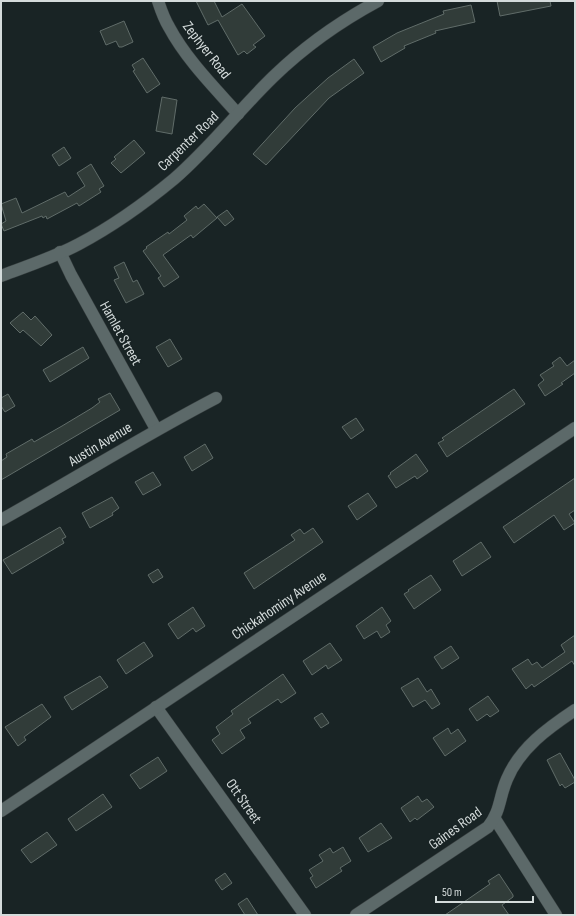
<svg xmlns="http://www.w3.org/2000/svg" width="576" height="916" viewBox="0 0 576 916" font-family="'Sofia Sans Condensed',sans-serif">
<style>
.building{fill:#313c39;stroke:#606c69}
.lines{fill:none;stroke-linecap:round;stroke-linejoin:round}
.street-casing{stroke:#363e3f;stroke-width:13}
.street{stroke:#5c6969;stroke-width:12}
.labels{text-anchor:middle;stroke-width:3;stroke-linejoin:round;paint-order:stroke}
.street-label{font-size:15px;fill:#d4dbdb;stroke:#192425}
</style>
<rect width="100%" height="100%" fill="#192425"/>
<g class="building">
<path d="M196,1H214L222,17L242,4L265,36L253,45L256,47L247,54L244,51L238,55L218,20L208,25Z"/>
<path d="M497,1H550L551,6L500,16Z"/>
<path d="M471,5L475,22L435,31L436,33L404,46L405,48L381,62L373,47L397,33L444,14L443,11Z"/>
<path d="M124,21L133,42L122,47H119L116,41L106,45L100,31Z"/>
<path d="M143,58L160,84L147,93L133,71L135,70L132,65Z"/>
<path d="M354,59L364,73L329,98L266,165L253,154L295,108L328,78Z"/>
<path d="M162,97L177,100L172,134L156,131Z"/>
<path d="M134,140L145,153L121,173L111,163L116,159L114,157Z"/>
<path d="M64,147L71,158L59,166L52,155Z"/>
<path d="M91,164L104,186L99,189L101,192L79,206L77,203L47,219L46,216L43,218L42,216L4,231L1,224L6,221L1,204L16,198L22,213L65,192L68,197L85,186L77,173Z"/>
<path d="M204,204L217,218L193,238L191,235L163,255L179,277L164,287L158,278L161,276L143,251L147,248L146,247L168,232L169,234L187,220L184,216L196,206L198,209Z"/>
<path d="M227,210L234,219L225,226L217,217Z"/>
<path d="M124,262L133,282L137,280L144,294L126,303L114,280L119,278L114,267Z"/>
<path d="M23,312L31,320L35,316L52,335L41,346L23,330L20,333L10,323Z"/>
<path d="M170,339L182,359L168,367L156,347Z"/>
<path d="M83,347L89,358L50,382L43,370Z"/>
<path d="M560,357L567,366L575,360V373L561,383L563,384L545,396L538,385L544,380L540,375L554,366L552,363Z"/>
<path d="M514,389L525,404L447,457L438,443L444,440L442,438Z"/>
<path d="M110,393L120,410L1,480V461L7,457L6,454L32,439L34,442L62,426L92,408L100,402L98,399Z"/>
<path d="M8,394L15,406L5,412L1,406V398Z"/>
<path d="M356,418L364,430L351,439L342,427Z"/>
<path d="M205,444L213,458L192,471L184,457Z"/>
<path d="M416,454L428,471L417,479L415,476L396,488L388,476L391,474L390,473Z"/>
<path d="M153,472L161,485L143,495L135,482Z"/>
<path d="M575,478V510L569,514L575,523L564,530L554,515L514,543L503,527Z"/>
<path d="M368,493L377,506L357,520L348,506Z"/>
<path d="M112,497L119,508L112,513L113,515L90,528L82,513Z"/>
<path d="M60,527L66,537L62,539L64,543L12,574L3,560Z"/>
<path d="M313,528L323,542L254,589L244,573L295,540L291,535L300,529L304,534Z"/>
<path d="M481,542L491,557L462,576L453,561Z"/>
<path d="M158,569L163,577L153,583L148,575Z"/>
<path d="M431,575L441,590L414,609L404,594L409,591L408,590Z"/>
<path d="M193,607L205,626L196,632L193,628L178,639L168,624Z"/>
<path d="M382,607L391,621L386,625L390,632L381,638L377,631L364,639L356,626Z"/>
<path d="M575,635V666L572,661L534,687L532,684L526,689L512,669L528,659L532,665L537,662L542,668L565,652L561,645Z"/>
<path d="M144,642L153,656L126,674L117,660Z"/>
<path d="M330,643L342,660L328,669L326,665L312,675L303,661Z"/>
<path d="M451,646L459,658L442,669L434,657Z"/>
<path d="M283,674L296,693L281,703L278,699L248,719L251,723L240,730L245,738L222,754L212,740L220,734L216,727L233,714L231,711Z"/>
<path d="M100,676L108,687L72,710L64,697Z"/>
<path d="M418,678L427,692L431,689L440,704L432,709L425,700L413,707L401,688Z"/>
<path d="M488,696L499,711L490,717L487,714L477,721L469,709Z"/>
<path d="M42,704L51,717L24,737L26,740L18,746L5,727Z"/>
<path d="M322,713L329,723L321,728L314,718Z"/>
<path d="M448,728L451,734L458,729L466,741L445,756L433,738Z"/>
<path d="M560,753L575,780V782L565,788L562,784L560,786L547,760Z"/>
<path d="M158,757L167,771L140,789L130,775Z"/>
<path d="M103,794L112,807L76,831L68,819Z"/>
<path d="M418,796L422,802L427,799L434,807L417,820L415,818L410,822L401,808Z"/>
<path d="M381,823L392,838L368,852L359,838Z"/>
<path d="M47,832L57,845L31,863L21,850Z"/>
<path d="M343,847L351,861L340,868L342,871L316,888L310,878L313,876L309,870L323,861L319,855L330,848L333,853Z"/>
<path d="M225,873L232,883L222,890L215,880Z"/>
<path d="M499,874L513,895V897L502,905L509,915H445L490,884L488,881Z"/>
<path d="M247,898L258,915H245L238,904Z"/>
</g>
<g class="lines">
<defs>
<g id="street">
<path d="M158,1C161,10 164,19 169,27C186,59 214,87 238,114"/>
<path d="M60,252L71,275L156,429"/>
<path d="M1,276C27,266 55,257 79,244C113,226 145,203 174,179C210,148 239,110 273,77C305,46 339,22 378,1"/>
<path d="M1,520C73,480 143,436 216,398"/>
<path d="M156,707L305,915"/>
<path d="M1,811L575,428"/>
<path d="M495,819L556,915"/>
<path d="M356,915L488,827C501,811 499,797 507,779C520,748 548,728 575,710"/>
</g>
</defs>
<use href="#street" class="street-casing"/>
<use href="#street" class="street"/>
</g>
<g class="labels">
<g class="street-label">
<text transform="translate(207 50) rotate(52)" y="5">Zephyer Road</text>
<text transform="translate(188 141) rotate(-44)" y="5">Carpenter Road</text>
<text transform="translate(121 333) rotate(61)" y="5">Hamlet Street</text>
<text transform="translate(100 444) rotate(-31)" y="5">Austin Avenue</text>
<text transform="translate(279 605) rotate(-34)" y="5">Chickahominy Avenue</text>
<text transform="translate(244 801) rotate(55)" y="5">Ott Street</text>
<text transform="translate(455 828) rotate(-36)" y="5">Gaines Road</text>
</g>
</g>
<rect width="576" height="916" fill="none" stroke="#d4dbdb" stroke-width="4"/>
<path d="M436 896v6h97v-6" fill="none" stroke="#d4dbdb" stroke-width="2"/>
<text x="442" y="896" font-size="12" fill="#d4dbdb" stroke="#192425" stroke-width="3" paint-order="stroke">50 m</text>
</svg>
